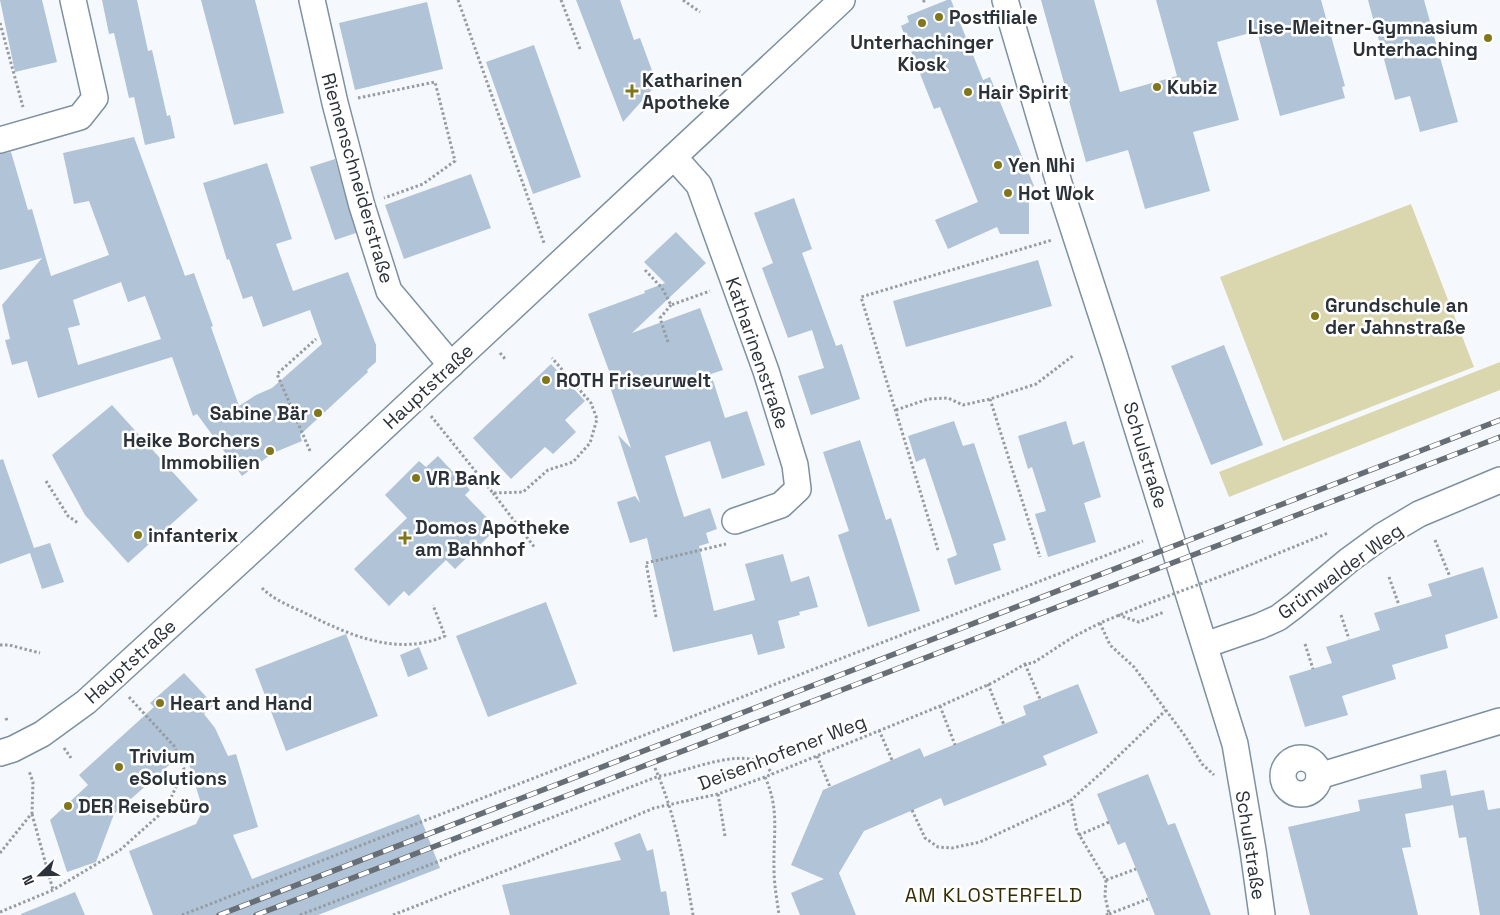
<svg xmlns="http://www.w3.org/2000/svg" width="1500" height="915" viewBox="0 0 1500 915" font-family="'Space Grotesk',sans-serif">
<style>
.green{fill:#dad6ae}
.building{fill:#b0c3d7;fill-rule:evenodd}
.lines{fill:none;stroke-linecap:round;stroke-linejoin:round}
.minor-casing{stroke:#7e90a2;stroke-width:28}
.path{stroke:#969ca2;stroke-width:3;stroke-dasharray:2.5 2.5;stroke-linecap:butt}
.minor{stroke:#fff;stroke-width:25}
.rail-casing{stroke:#686e75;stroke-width:5.5}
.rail{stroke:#fff;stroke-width:4;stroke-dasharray:11;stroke-linecap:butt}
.path-bridge{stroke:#969ca2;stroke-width:3;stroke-dasharray:2.5 2.5;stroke-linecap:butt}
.poi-dot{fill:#80771b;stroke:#fff;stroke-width:2}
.labels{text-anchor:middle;stroke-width:5;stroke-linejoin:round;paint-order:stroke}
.poi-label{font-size:19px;font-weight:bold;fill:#2b323a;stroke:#fff;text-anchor:start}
.street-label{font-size:19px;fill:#2b323a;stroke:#fff}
.neighbourhood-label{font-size:20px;letter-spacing:1px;fill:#322d02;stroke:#fff}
</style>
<rect width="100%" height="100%" fill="#f5f9fd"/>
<g class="green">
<path d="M1411,204L1474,367L1283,441L1220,277Z"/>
<path d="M1500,362V390L1229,497L1219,472Z"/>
</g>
<g class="building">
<path d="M0,0H42L57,62L15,72Z"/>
<path d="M102,0H137L148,51L152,50L167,116L170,115L175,138L145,145L134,97L129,98L114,33L109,34Z"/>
<path d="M201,0H255L284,113L234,125Z"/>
<path d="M576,0H620L634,40L640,38L657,84L623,122Z"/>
<path d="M947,0H951L983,80L990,77L1034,186L1027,189L1029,194V234H1000L997,227L948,249L935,220L978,202L940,107L934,109L901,26L909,22L907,16Z"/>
<path d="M1041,0H1094L1120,92L1177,76L1156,0H1321L1345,86L1342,87L1345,98L1280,116L1257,31L1217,42L1239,120L1193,132L1210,191L1145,209L1128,150L1086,162Z"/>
<path d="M1368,0H1424L1458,122L1420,132L1410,96L1395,100Z"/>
<path d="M427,2L443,69L355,90L339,23Z"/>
<path d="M534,45L581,177L533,194L486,62Z"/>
<path d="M134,137L185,276L194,273L213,326L211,327L239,406L256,395L272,388L322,344L310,310L263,327L252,296L243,299L229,259L227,260L203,183L267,163L292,239L276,244L293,291L348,272L376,345V362L367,370L368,372L300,435L302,441L273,453L242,476L197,414L193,416L172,357L38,398L27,361L12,365L5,340L10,339L2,305L42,258L0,270V154L11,152L28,210L32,209L51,276L109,255L89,201L74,204L63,153ZM121,282L128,302L145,296L161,339L78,365L68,328L80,325L73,300Z"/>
<path d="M335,159L356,233L335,240L310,167Z"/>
<path d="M471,174L491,228L404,259L385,205Z"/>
<path d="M794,198L812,249L802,253L836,346L842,344L860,399L811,415L798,376L824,368L812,330L788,338L762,268L773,263L754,213Z"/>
<path d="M676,232L706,263L632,333L700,308L723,370L711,374L725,418L747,411L765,465L722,479L710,441L665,456L684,517L710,508L717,529L706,533L709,543L699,546L714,611L755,600L745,564L783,554L791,582L809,576L818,607L799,612L800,615L778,621L785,648L758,655L752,634L673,652L647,538L630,543L617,502L635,496L640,503L618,435L631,448L608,381L612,379L588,314L645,293L644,291L665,283L644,262Z"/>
<path d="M1038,260L1052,306L906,347L893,301Z"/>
<path d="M1224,345L1263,445L1211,465L1171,366Z"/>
<path d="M551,364L585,401L565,420L576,432L553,454L545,447L511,479L473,438Z"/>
<path d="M112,405L198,500L128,563L85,515L52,455Z"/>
<path d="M954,421L963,446L974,443L1006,540L993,544L1001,570L955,585L947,559L957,555L951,536L925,458L916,462L908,436Z"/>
<path d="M1066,421L1073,445L1084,441L1101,497L1084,503L1096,542L1048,557L1035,514L1046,511L1032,467L1028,469L1018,436Z"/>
<path d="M860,440L886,520L891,518L920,611L868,627L838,535L849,531L823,452Z"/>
<path d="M438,456L470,490L465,495L493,524L486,531L490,535L455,569L446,560L409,596L404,591L389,606L354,569L407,518L385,495L419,461L426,467Z"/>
<path d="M3,459L34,548L50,543L64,582L42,589L30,553L0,564V460Z"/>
<path d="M1483,567L1498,618L1445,635L1448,648L1392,665L1396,679L1342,696L1348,715L1305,727L1289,676L1332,663L1326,647L1380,630L1374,613L1432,596L1428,584Z"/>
<path d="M546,602L577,684L488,717L456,636Z"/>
<path d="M346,634L378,716L286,751L255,669Z"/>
<path d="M419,647L428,669L408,677L400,655Z"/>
<path d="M184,673L214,705L204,714L215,728L228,756L236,754L258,827L233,835L252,879L419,814L440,868L318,915H153L129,851L196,824L203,810L185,751L114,814L96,862L67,872L50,820L88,785L79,775L154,707L150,703Z"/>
<path d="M1078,684L1098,733L1043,756L1047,765L944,806L941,798L864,831L839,873L856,915H800L791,893L824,879L791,865L823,790L920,748L924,757L1026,715L1023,706Z"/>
<path d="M1446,770L1451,796L1484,790L1488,810L1500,808V915H1480L1466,837L1459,838L1453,805L1405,814L1411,847L1402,848L1418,915H1310L1288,827L1360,811L1358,800L1422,788L1420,775Z"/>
<path d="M1148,774L1168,825L1175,823L1211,915H1155L1125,842L1118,845L1097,794Z"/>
<path d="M640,833L647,851L653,849L661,892L666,891L670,915H510L502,885L621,860L614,843Z"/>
<path d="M75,892L85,915H21V914Z"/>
</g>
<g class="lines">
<defs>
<g id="minor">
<path d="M312,0L335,103L362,206L389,291L451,365"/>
<path d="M1005,0L1064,200L1114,354L1235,744L1253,850L1262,915"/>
<path d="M0,140L80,117L95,98L73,0"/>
<path d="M674,157L699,185L766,371L795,465L798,489L781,505L735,521"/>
<path d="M1205,645L1260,626L1278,618L1294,606L1349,560L1382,536L1419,514L1500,480"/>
<path d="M0,753L13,749L42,734L86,702L262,541L842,0"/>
<circle cx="1301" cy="776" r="18"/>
<path d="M1319,776L1500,721"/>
</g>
</defs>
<use href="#minor" class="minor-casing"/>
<g class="path">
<path d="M458,0L544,243"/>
<path d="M561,0L580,49"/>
<path d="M683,0L700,12"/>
<path d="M923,2L925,0"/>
<path d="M0,23L23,107"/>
<path d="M358,98L435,82L455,161L423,184L384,198"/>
<path d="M645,270L662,288L671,305L710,291"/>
<path d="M668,342L660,318L671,305"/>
<path d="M500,353L506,360"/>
<path d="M990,399L1040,557"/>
<path d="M896,410L928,399L948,398L963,405L990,399L1036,384L1074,355"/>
<path d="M431,416L493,493L523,492L548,470L573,462L590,443L597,419L591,403L552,358"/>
<path d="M310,451L277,374L316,339"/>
<path d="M46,481L68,516L78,523"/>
<path d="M493,493L535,548"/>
<path d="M1435,540L1450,577"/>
<path d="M938,550L861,297L1052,240"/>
<path d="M1232,572L1328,533"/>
<path d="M1389,577L1399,605"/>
<path d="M262,588C274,600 290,606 305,613C349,635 397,657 445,636L433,605"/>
<path d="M1118,615L1139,622L1164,612"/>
<path d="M1341,615L1349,639"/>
<path d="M656,617L646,563L726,544"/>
<path d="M1100,623L1110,645L1134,667L1185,736L1202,764L1214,775"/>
<path d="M1305,644L1313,669"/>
<path d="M0,645H9L40,653"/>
<path d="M1025,664L1040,699"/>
<path d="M988,684L1004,725"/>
<path d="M940,706L955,745"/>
<path d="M6,718L7,721"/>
<path d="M879,730L892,760"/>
<path d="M64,748L71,758"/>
<path d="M817,756L830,787"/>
<path d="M655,768C676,816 684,864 693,915"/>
<path d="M765,777C780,810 773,834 774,869C774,884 777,900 779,915"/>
<path d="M718,794L725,836"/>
<path d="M912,810L925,838L938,847L952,848L980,842L1071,800"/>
<path d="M32,814L53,890"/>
<path d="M1079,835L1109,822"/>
<path d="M0,853L32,813L33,782L29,771"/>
<path d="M1106,880L1136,869"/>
<path d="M0,912L53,890L120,850L166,809L184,769L174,746L128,696"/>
<path d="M1109,914L1148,899"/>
<path d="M182,915L1143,541"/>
<path d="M300,915L659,776C687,773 754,739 772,774"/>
<path d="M393,915L515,867L654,808L718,794L765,777L945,704L994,682L1025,664L1033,663L1073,637L1100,623L1144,605"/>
<path d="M1106,915L1109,914L1105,896L1106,880L1077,831L1071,800L1100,774L1166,710"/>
</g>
<use href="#minor" class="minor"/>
<defs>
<g id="rail">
<path d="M219,915L1500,420"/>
<path d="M256,915L1500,437"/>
</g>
</defs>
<use href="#rail" class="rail-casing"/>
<use href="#rail" class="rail"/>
<path class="path-bridge" d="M1144,605L1232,572"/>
</g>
<g class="poi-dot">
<circle cx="939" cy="17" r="5"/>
<circle cx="922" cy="23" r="5"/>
<circle cx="1488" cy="38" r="5"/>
<circle cx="1157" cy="87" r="5"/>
<path d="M629.5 83.5h5v5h5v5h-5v5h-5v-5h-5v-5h5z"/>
<circle cx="968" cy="92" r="5"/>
<circle cx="998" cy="165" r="5"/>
<circle cx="1008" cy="193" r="5"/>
<circle cx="1315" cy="316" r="5"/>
<circle cx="546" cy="380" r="5"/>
<circle cx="318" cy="413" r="5"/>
<circle cx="270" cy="451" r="5"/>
<circle cx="416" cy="478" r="5"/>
<circle cx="138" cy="535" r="5"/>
<path d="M402.5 530.5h5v5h5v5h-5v5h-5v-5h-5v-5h5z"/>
<circle cx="160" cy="703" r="5"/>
<circle cx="119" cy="767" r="5"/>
<circle cx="68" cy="806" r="5"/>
</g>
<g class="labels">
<g class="poi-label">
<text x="949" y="24">Postfiliale</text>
<text x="1478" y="34" text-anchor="end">Lise-Meitner-Gymnasium<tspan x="1478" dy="22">Unterhaching</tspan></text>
<text x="922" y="49" text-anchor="middle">Unterhachinger<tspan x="922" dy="22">Kiosk</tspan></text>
<text x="642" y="87">Katharinen<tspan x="642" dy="22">Apotheke</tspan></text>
<text x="1167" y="94">Kubiz</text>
<text x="978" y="99">Hair Spirit</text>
<text x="1008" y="172">Yen Nhi</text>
<text x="1018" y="200">Hot Wok</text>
<text x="1325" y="312">Grundschule an<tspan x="1325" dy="22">der Jahnstraße</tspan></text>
<text x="556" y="387">ROTH Friseurwelt</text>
<text x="308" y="420" text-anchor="end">Sabine Bär</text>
<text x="260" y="447" text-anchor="end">Heike Borchers<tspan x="260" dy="22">Immobilien</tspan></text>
<text x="426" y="485">VR Bank</text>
<text x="415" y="534">Domos Apotheke<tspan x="415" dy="22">am Bahnhof</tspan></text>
<text x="148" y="542">infanterix</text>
<text x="170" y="710">Heart and Hand</text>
<text x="129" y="763">Trivium<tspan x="129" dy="22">eSolutions</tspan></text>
<text x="78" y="813">DER Reisebüro</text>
</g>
<g class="street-label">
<text transform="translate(358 178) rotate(74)" y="7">Riemenschneiderstraße</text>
<text transform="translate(758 353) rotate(71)" y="7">Katharinenstraße</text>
<text transform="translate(428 386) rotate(-43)" y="7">Hauptstraße</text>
<text transform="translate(1146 455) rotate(73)" y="7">Schulstraße</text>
<text transform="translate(1340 571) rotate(-36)" y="7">Grünwalder Weg</text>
<text transform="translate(130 661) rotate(-42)" y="7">Hauptstraße</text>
<text transform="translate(782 752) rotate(-21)" y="7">Deisenhofener Weg</text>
<text transform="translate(1251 845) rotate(81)" y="7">Schulstraße</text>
</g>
<g class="neighbourhood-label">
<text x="994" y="902">AM KLOSTERFELD</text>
</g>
</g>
<g transform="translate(40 875) rotate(247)" stroke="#ffffff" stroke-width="4" paint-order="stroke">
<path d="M0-4L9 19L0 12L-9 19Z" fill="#2b323a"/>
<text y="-8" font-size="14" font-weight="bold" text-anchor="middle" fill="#2b323a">N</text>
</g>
</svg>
